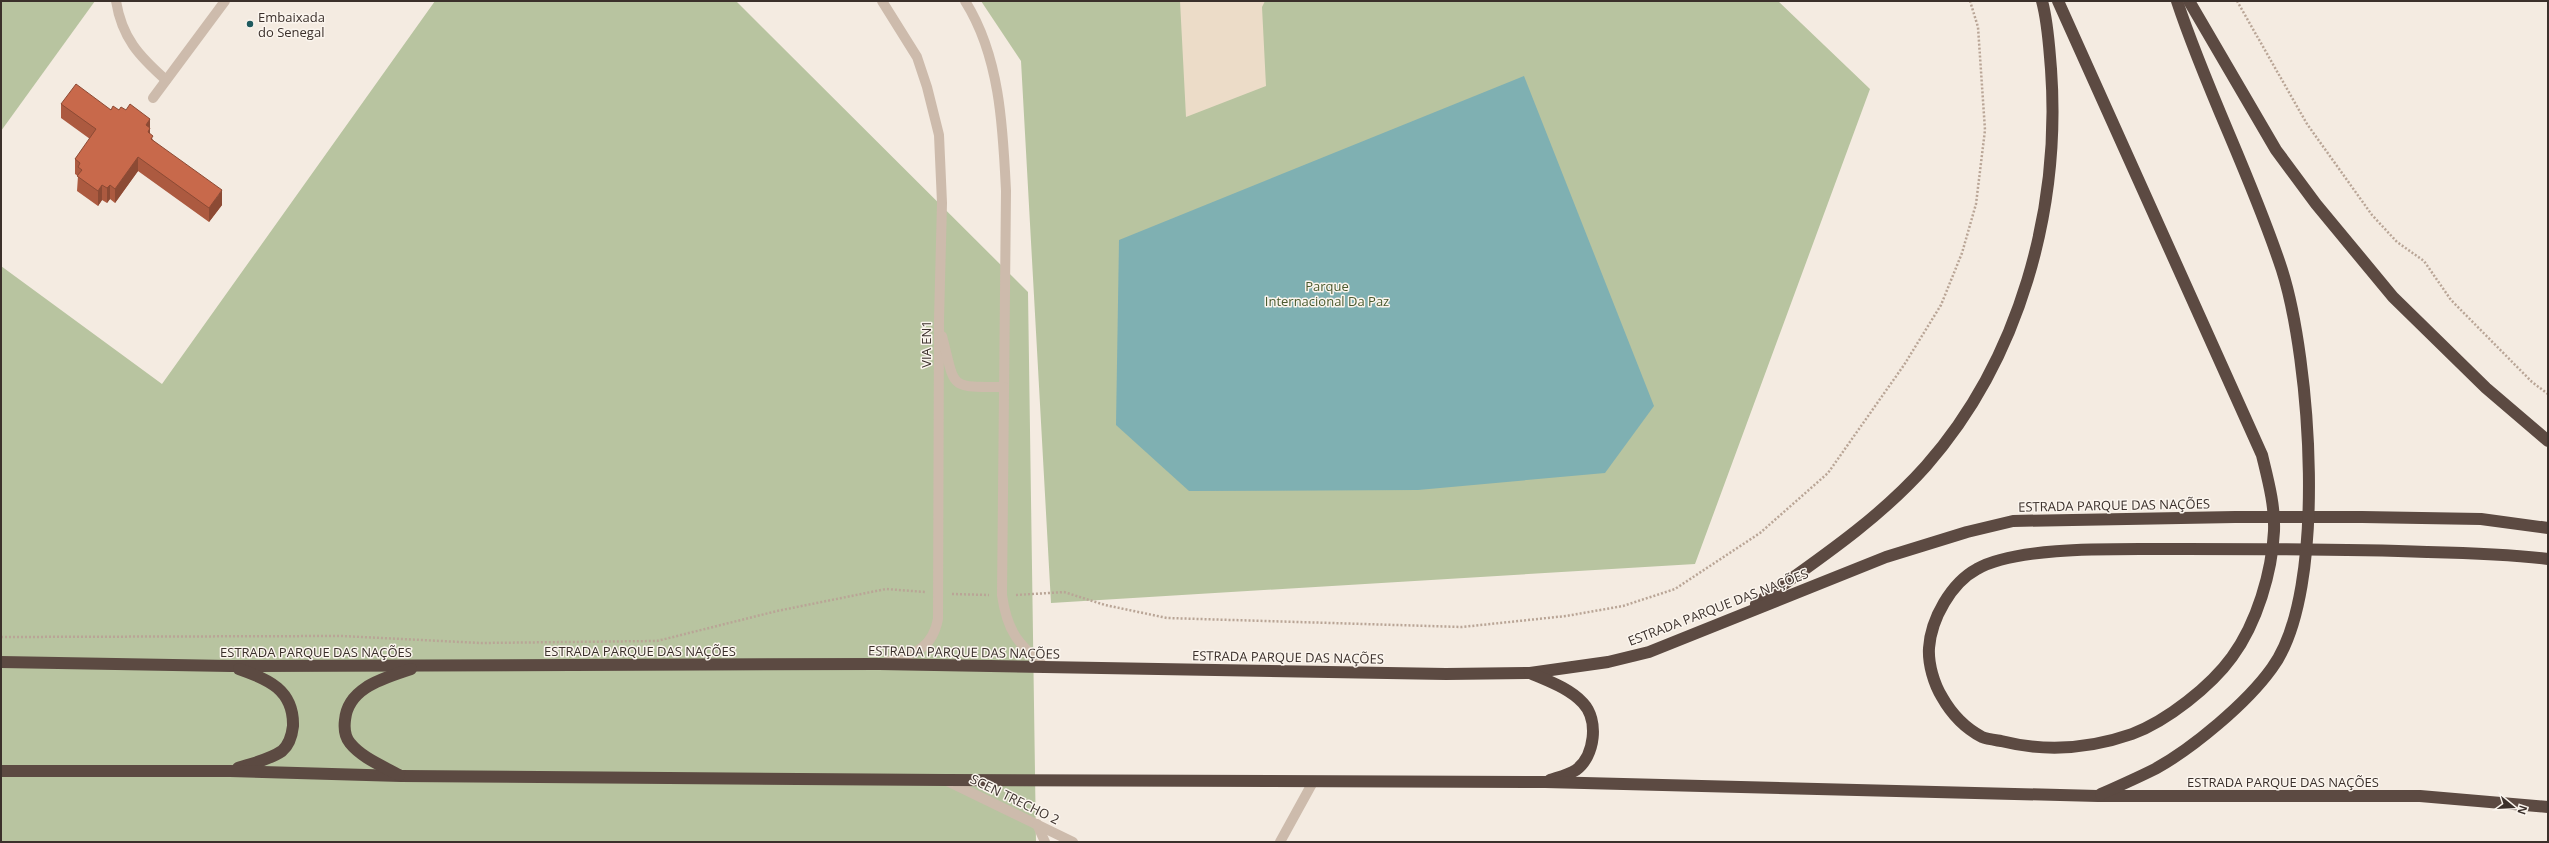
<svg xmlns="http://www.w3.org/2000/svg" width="2549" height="843" viewBox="0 0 2549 843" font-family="'Open Sans',sans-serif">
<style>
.green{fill:#b8c4a0}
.plaza{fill:#ecdcc8}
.water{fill:#7fb0b2}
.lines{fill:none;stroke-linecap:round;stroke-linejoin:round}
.path{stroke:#b9a596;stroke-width:2.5;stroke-dasharray:2 2;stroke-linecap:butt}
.minor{stroke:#cdbbac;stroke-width:10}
.highway{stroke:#5c4a42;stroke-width:12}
.wall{fill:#ac5a40}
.shaded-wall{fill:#8c4a34}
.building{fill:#c8694b;stroke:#8c4a34}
.poi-dot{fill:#1f5a5e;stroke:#fbf5ee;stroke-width:1.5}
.labels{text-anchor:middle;stroke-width:3;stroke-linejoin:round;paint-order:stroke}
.poi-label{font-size:13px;fill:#3b302b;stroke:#fbf5ee;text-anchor:start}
.park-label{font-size:13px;fill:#4a5a2e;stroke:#fbf5ee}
.street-label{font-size:13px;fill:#3b302b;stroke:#fbf5ee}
</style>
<rect width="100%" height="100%" fill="#f4ebe1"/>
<g class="green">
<path d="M1,1H95L1,131Z"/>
<path d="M435,1H736L1028,292L1036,842H1V266L162,384Z"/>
<path d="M981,1H1778L1870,89L1695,564L1051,603L1021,61Z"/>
</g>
<path class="plaza" d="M1180,1H1265L1262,7L1266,86L1186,117Z"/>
<path class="water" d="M1524,76L1654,406L1605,473L1418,490L1189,491L1116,425L1119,240Z"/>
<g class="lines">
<g class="path">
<path d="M2237,1L2307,124L2372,215L2397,242L2424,261L2451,300L2532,382L2548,394"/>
<path d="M952,594L989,595"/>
<path d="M1016,595L1064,592L1105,605L1167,618L1462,627L1566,616L1623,606L1675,589L1760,533L1828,473L1904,365L1941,305L1962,253L1976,204L1985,130L1978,27L1970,1"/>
<path d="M1,637L342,636L481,643L657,641L777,611L886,589L925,592"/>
</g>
<g class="minor">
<path d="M116,1C122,38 139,56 166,80"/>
<path d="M882,1L917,57L927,87L939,135L942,203L939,320L938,619C932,650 913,654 887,662"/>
<path d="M965,1C1000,56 1003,128 1006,191L1002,595C1007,631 1018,644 1045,667"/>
<path d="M153,98L225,1"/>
<path d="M942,336C956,389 947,387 1004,387"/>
<path d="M945,780L1073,842"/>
<path d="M1037,824L1045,842"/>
<path d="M1280,842L1313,782"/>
</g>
<g class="highway">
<path d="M2058,1L2262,455C2268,480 2275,505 2274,531C2272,572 2257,623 2232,657C2211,686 2167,721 2132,734C2089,749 2045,752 2001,741C1995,740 1987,739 1982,737C1965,728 1951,713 1942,697C1934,684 1928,664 1929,648C1931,619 1951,583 1977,569C2020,544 2133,550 2185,549C2266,549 2346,549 2427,552C2467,553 2508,554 2548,559"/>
<path d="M2189,1L2276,150L2316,204L2393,297L2486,388L2548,441"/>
<path d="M1756,604C1816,561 1877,521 1926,466C2020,359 2061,209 2051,69C2049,46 2048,23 2042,1"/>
<path d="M1,662L230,666L879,664L1446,674L1530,673L1608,662L1649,652L1886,557L1967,532L2013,521L2235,517H2362L2481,519L2548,528"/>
<path d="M1530,673C1548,681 1569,688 1583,703C1599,720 1595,756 1576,770C1568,775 1559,777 1550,780"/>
<path d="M238,768C253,763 269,760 282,751C289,745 292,735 293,726C294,690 268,679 239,669"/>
<path d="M1,771H230L401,776L945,780L1545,782L2098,796H2420L2548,807"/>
<path d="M399,775C383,766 362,758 350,743C345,737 344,728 345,720C348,687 385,678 411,669"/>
<path d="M2101,794C2119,786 2137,778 2155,769C2193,748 2247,703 2272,668C2329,591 2310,358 2282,270C2252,178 2207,92 2177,1"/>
</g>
</g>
<path class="wall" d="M61,104L119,110H126L150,119V134L153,140L222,205L209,222L138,171L115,203L110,199L107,203L102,200L98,206L77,191L78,176L75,174V159L90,139L61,118Z"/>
<g class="shaded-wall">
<path d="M150,119V143L146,125Z"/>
<path d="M138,157V171L115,203V189Z"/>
<path d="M102,185V200L98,206V191Z"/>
<path d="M110,185V199L107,203V188Z"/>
<path d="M222,190V205L209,222V208Z"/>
</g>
<path class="building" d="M76,84L111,110L113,106L119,110L121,107L126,110L130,104L150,119L146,125L150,128L148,132L153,136L151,139L222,190L209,208L138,157L115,189L110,185L107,188L102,185L98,191L77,176L82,170L78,167L80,163L75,159L96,129L61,104Z"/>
<circle class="poi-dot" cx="250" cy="24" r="4"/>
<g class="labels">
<g class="poi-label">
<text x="258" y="22">Embaixada<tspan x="258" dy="15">do Senegal</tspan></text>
</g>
<g class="park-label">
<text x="1327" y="291">Parque<tspan x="1327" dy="15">Internacional Da Paz</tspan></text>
</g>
<g class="street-label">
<text transform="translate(926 344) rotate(-90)" y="5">VIA EN1</text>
<text transform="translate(2114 505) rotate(-1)" y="5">ESTRADA PARQUE DAS NAÇÕES</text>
<text transform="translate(1718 607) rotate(-21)" y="5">ESTRADA PARQUE DAS NAÇÕES</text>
<text x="640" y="656">ESTRADA PARQUE DAS NAÇÕES</text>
<text x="316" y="657">ESTRADA PARQUE DAS NAÇÕES</text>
<text transform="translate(964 652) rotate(1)" y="5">ESTRADA PARQUE DAS NAÇÕES</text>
<text transform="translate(1288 657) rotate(1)" y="5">ESTRADA PARQUE DAS NAÇÕES</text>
<text x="2283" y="787">ESTRADA PARQUE DAS NAÇÕES</text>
<text transform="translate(1015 799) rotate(26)" y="5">SCEN TRECHO 2</text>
</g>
</g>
<rect width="2549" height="843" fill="none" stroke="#3b302b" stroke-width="4"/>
<g transform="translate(2513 807) rotate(108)" stroke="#fbf5ee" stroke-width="3" paint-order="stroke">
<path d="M0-3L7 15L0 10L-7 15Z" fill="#3b302b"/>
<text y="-6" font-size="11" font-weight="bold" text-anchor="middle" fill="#3b302b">N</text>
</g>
</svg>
